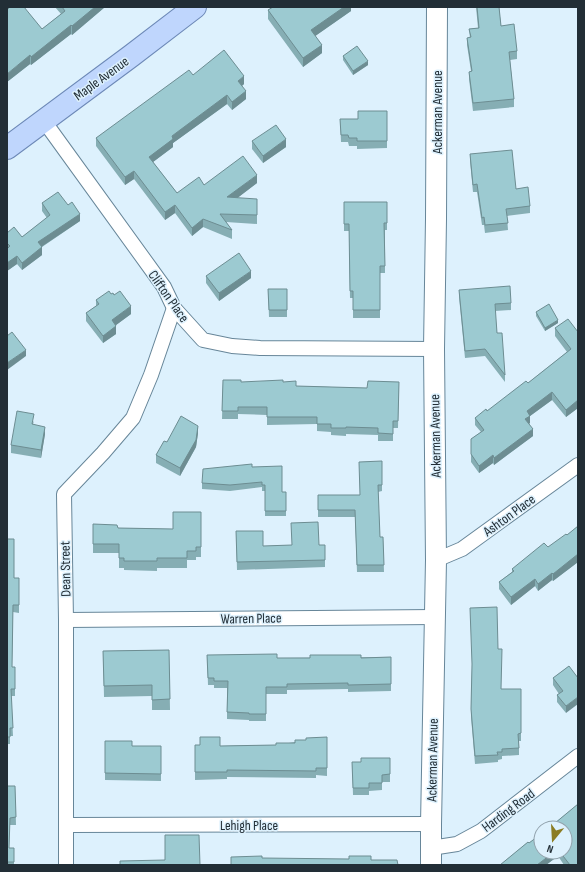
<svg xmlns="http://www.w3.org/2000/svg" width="585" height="872" viewBox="0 0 585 872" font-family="'Sofia Sans Condensed',sans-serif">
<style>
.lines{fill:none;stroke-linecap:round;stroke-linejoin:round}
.street-casing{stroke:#678699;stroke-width:16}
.secondary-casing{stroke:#678699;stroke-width:22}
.primary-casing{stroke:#6d89b7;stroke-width:24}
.street{stroke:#fff;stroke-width:14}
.secondary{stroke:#fff;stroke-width:20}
.primary{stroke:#bfd6fd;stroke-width:22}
.wall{fill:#86aeb4}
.shaded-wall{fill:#6d8d92}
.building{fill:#9ccad1;stroke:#6d8d92}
.labels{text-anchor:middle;stroke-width:3;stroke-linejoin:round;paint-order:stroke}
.street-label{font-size:14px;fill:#222e36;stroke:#ddf1fd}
</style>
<rect width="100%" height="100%" fill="#ddf1fd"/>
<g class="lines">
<defs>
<g id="street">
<path d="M44,121L164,287L174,308L203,340L232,346L260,348L434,349"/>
<path d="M436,560L462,549L578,465"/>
<path d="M66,620L435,617"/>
<path d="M67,825L431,824"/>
<path d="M431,848L457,844L481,831L578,756"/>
<path d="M66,865V620L64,494L103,453L133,418L151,375L174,308"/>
</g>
<path id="secondary" d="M431,865V824L436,560L434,349L436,219L437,7"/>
<path id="primary" d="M7,148L131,56L195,7"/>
</defs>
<use href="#street" class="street-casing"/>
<use href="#secondary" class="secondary-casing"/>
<use href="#primary" class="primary-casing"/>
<use href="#street" class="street"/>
<use href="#secondary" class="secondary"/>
<use href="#primary" class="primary"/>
</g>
<g class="wall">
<path d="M55,7H105L72,35L71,34L31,65L30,64L7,82L42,29L61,14Z"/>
<path d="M351,7V11L315,36L322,53L303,67L268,19V10Z"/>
<path d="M476,7H499L501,26L517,51V59L510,60L514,99V107L473,111L469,79V72L471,71L467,45V38H470L469,29L478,28Z"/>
<path d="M343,56L368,65L353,75L343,60Z"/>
<path d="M193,75L244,84L242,86L246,99L232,110L227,104L180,138L173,143V147L153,162L177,193L204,185L257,183L237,198L257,207V224L226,222L232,230V239L203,227L192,236L175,213L165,220L134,179L125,185L96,146V138Z"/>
<path d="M387,111V148L357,149V146H349L348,142H341L340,119H358Z"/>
<path d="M252,141L286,147L263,163L252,149Z"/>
<path d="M470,154L516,189L530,206V213L507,216L508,230L485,233L484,225H482L477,192H473L470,161Z"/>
<path d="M344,202H387V230H385V273H380V318H353V298H350L349,231H344Z"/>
<path d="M42,203L68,205L80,221L42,247V255L22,270L17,264L7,271V233L22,237L47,218L42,211Z"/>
<path d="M206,276L251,278L219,301L206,283Z"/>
<path d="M268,289H287V317H269Z"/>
<path d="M459,290L511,303V310L495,311L497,333L505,375V382L485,356L465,358L459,297Z"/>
<path d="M96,300L131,314L116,325V334L103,343L86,321V313L96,306Z"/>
<path d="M536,312L558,323L545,331L536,316Z"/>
<path d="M555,328L578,332V408L566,417L552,400L530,416V423L529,424L533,436L494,465L493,463L479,473L471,462V439L481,432L475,425V418L487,411L528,383L567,352L555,336Z"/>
<path d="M223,380L241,382H283L296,386L367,388L399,382L398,428H393V441H378V435L346,434V436L331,435V432L317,431V424L267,425V415L238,414V419H222Z"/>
<path d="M34,421L33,424L45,434L41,458L11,453V445Z"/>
<path d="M198,433L196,447L180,476L156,463V455L167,442Z"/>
<path d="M382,461V491L378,492L380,537H383L384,572H357L355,517H318V495H360Z"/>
<path d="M252,467L282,492H286V516H265V491H262V487L230,491L202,489V483Z"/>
<path d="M201,512V557H196V560H187V568H157V571L124,570V568H119V553H93V524L118,528L173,529Z"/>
<path d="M578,526V562L553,581L552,580L538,591L535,586L511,605L499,589V582L512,572V569L548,547L567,535Z"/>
<path d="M236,531L263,546L325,545V567L237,570Z"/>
<path d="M7,539L14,578H19V613L13,612L12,667H15V696H11L13,736H10V744H7Z"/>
<path d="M498,649L501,689H521V741H519V755L502,756V759L498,760V762L475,764L471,717L472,669Z"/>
<path d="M169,650L170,710H152V696L104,697L103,651Z"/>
<path d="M207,655L277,658L391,657V691L348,692V689L287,690V694H266V721H249V720L227,719V688H214V685H208Z"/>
<path d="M569,666L566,713L557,702V695L559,694L553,685V678Z"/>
<path d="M327,737V776L316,775V778L227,777V779L195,780V745L220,746L276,745Z"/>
<path d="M105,741L132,746H161V781L105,780Z"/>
<path d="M390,758V782H382V790L369,791V795H353L352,762H361Z"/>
<path d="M7,786H15L16,825H10L9,848H14V865H7Z"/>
<path d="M578,804V865H564L558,856L546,865H500L528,842L529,843L541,834V852H565V828H549Z"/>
</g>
<g class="shaded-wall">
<path d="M95,7H105L72,35V26Z"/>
<path d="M344,7H351V11L311,39V30Z"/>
<path d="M71,25V34L31,65V57Z"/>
<path d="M322,45V53L303,67V58Z"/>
<path d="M30,55V64L7,82V74Z"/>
<path d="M368,61V65L353,75V71Z"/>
<path d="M244,76V84L238,89V81Z"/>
<path d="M246,91V99L232,110V102Z"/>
<path d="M227,95V104L180,138L173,143V147L149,165V157L172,136L180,130Z"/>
<path d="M286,139V147L263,163V156Z"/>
<path d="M134,171V179L125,185V177Z"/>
<path d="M257,175V183L227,206V197Z"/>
<path d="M175,205V213L165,220V212Z"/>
<path d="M80,214V221L38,249V242Z"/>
<path d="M203,219V227L192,236V228Z"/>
<path d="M42,247V255L22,270V263Z"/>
<path d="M17,256V264L7,271V263Z"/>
<path d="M251,271V278L219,301V293Z"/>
<path d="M131,306V314L112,328V320Z"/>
<path d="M558,320V323L545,331V328Z"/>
<path d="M116,326V334L103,343V336Z"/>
<path d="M26,350V356L7,370V363Z"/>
<path d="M552,392V400L530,416V423L525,426V419L527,411Z"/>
<path d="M578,400V408L566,417V410Z"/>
<path d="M198,426V433L196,447L180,476V468Z"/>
<path d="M45,427V434L41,458V450Z"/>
<path d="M533,429V436L494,465V458Z"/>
<path d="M493,455V463L479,473V466Z"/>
<path d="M578,554V562L553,581V574Z"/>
<path d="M552,573V580L538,591V584Z"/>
<path d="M535,579V586L511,605V597Z"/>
<path d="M578,697V704L566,713V706Z"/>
<path d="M554,852H558V856L546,865H537Z"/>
</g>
<g class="building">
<path d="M10,7H24L42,29L65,11L62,7H95L72,26L71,25L31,57L30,55L7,74V10Z"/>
<path d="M273,7H344L311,30L322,45L303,58L268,10Z"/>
<path d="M477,7H499L501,26L514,24L517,51L509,52L514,99L473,103L469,72L472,71L467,38L471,37L469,29L479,28Z"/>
<path d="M357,46L368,61L353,71L343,56Z"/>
<path d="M224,50L244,76L238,81L246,91L232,102L227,95L180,130L172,136L173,139L149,157L177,193L199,177L204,185L243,156L257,175L227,197L257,199V215L220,214L232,230L203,219L192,228L175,205L165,212L134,171L125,177L96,138L189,70L193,75Z"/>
<path d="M358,111H387V141H357V138H349L348,135H341L340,119H358Z"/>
<path d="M276,125L286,139L263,156L252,141Z"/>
<path d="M512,150L516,189L528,187L530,206L506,209L508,223L485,225L484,217L482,218L477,184L473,185L470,154Z"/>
<path d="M58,192L68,205L72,202L80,214L38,242L42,247L22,263L17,256L7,263V249L10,246L7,243V233L14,227L22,237L50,215L42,203Z"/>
<path d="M344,202H387V223H384L385,266H380V310H353V291H350L349,224H344Z"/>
<path d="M239,253L251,271L219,293L206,276Z"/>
<path d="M510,286L511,303L495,304L497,333H502L505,375L485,349L465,351L459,290Z"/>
<path d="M268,289H287V310H269Z"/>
<path d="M109,291L111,294L113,293L114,295L120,291L131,306L112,320L116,326L103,336L86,313L99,304L96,300Z"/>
<path d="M549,304L558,320L545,328L536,312Z"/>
<path d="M568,319L578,332V400L566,410L552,392L527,411L530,416L525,419L533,429L494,458L493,455L479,466L471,454V439L484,430L475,418L486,409L487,411L526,381L528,383L571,349L555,328Z"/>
<path d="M12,332L26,350L7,363V336Z"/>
<path d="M223,380H241V382L283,380V382L296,381V386L367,388L368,381L399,382L398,421H393V434L378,433V428L346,427V428H331V424H317V417H267V407H238V411H222Z"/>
<path d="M17,411L34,414L32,424L45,427L41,450L11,445Z"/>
<path d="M181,416L198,426L196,440L180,468L156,455L164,441L167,442Z"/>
<path d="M382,461V485H378L380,537H383L384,565H357L355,510H318V495H360L359,462Z"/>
<path d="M252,464V467L282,466V492H286V511H265V485H262V482L230,485L202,483L203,469Z"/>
<path d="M173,512H201V547H196V551H187V558H157V561H124V558H119V544H93V524L117,525L118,528L173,529Z"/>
<path d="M318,522L319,545H325V560L237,562L236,531H263V546L292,545L291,523Z"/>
<path d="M578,526V554L553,574L552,573L538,584L535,579L511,597L499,582L514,571L512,569L544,543L548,547L566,534L567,535Z"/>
<path d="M7,539H14V578H19V605H13L12,667H15V689H11L13,728H10V737H7Z"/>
<path d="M497,607L498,649H502L501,689H521V733L518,734L519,748L502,749V752H497L498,755L475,756L471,709L472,664L470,608Z"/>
<path d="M169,650L170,699L152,700V685L104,686L103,651Z"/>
<path d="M277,654V658H310V655H361V658L391,657V684L348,685V683L287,684V687H266V714H249V713L227,712L228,681H214V678H208L207,655Z"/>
<path d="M569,666L578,678V697L566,706L557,695L563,691L553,678Z"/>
<path d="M200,737H220V746L276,745V743H295V740H306V738L327,737V768H316V771L227,770V772H195V745H200Z"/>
<path d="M105,741H132V746H161V774L105,773Z"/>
<path d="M361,758H390V774L382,775V783H369V788H353L352,762H361Z"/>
<path d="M7,786H15L16,817L10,818L9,848H14V862H7Z"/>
<path d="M578,804V865H570L560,852H565V828H549Z"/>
<path d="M541,834V852H554L537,865H500L528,842L529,843Z"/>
<path d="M165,835H199L200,865H120V861L165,860Z"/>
<path d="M262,856V858L349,859V856H371V860H397L398,865H231V857Z"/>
</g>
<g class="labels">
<g class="street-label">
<text transform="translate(101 78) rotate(-36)" y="5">Maple Avenue</text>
<text transform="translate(437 112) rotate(-90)" y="5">Ackerman Avenue</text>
<text transform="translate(169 296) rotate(55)" y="5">Clifton Place</text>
<text transform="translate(435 436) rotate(-91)" y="5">Ackerman Avenue</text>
<text transform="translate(509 515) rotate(-36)" y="5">Ashton Place</text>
<text transform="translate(65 569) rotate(-91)" y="5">Dean Street</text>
<text transform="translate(251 618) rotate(-1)" y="5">Warren Place</text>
<text transform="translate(432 760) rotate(-89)" y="5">Ackerman Avenue</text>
<text transform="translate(508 810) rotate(-37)" y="5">Harding Road</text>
<text x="249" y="830">Lehigh Place</text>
</g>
</g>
<rect width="585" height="872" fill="none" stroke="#222e36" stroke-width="16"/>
<g transform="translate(553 840) rotate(198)"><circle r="19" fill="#ddf1fd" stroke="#92a3ad"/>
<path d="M0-3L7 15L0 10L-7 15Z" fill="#8b7c22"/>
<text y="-6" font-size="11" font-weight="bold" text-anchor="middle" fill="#222e36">N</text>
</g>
</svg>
